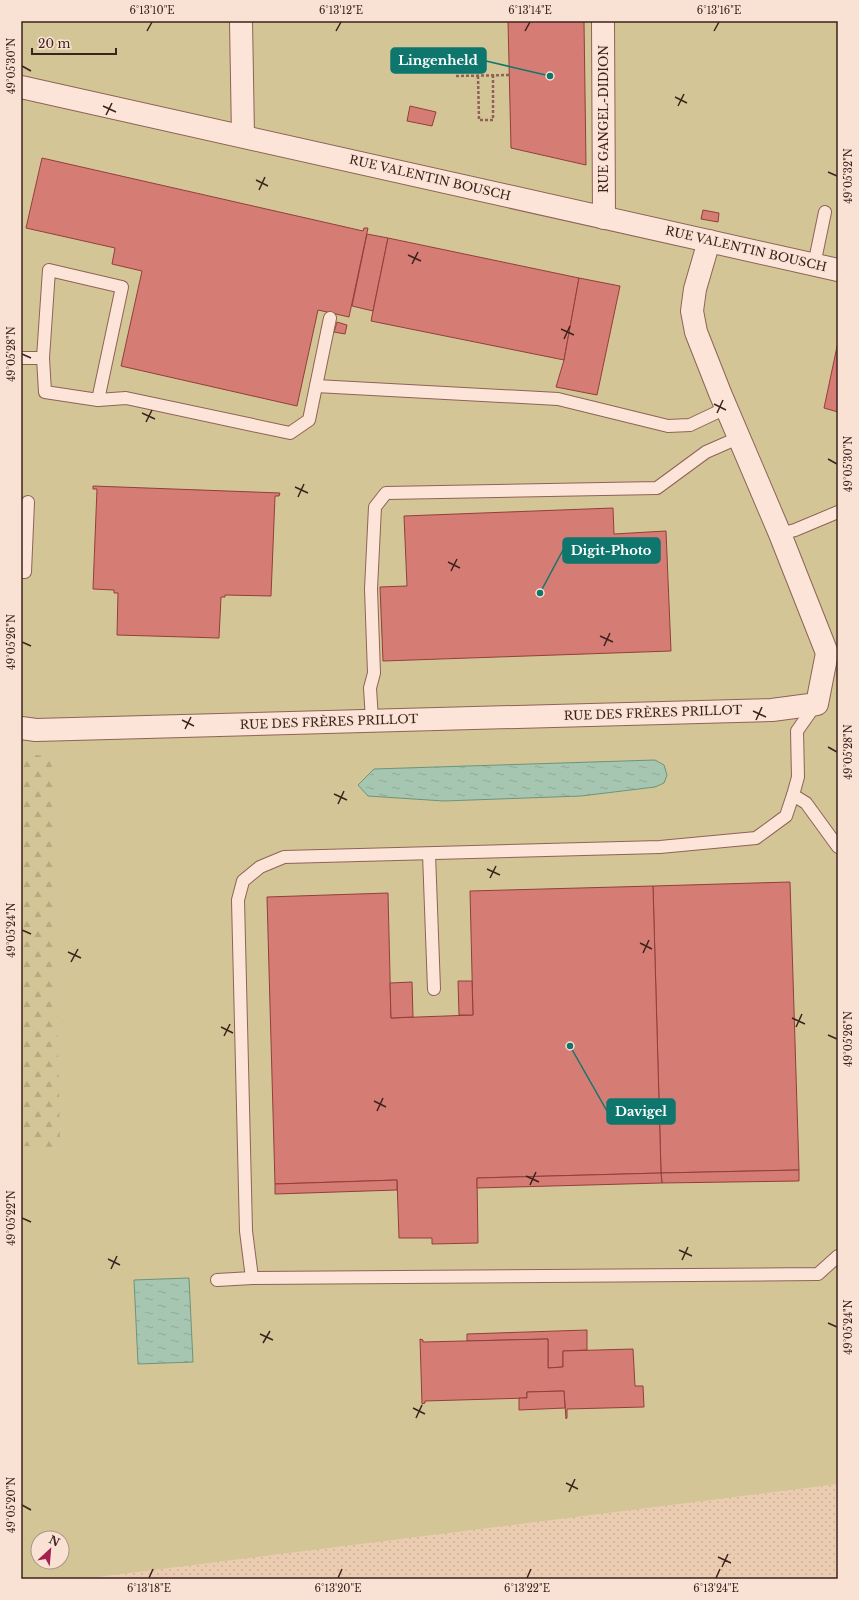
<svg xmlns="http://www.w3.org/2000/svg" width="859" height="1600" viewBox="0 0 859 1600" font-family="'Libre Baskerville',serif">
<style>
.farmland{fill:url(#farmland-dots);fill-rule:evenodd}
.green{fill:#d3c596;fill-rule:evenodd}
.forest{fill:url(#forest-firs)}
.water{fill:url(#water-ripples);stroke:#6b957c}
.building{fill:#d57c75;stroke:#923f3a}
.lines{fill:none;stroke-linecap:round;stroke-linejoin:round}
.service-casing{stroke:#906257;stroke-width:14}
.minor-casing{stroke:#906257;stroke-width:24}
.path{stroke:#906257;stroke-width:2.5;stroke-dasharray:3 2;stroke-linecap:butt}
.service{stroke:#fce5d8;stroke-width:12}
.minor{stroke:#fce5d8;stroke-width:22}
.ticks{fill:none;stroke:#3e221d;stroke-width:1.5}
.labels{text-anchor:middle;stroke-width:3;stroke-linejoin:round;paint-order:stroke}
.street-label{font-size:12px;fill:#3e221d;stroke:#f9e2d4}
.leader{fill:none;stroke:#0f766e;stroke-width:1.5}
.callout-dot{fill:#0f766e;stroke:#f9e2d4;stroke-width:1.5}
.callout{fill:#0f766e;stroke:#0f766e;stroke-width:1.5}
.callout-label{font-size:13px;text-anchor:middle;font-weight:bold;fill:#fff}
.neatline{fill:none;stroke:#3e221d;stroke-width:1.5}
.ticks-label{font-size:10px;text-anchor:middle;fill:#3e221d}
</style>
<defs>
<pattern id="farmland-dots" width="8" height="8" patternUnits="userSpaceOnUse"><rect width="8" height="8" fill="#eaccb0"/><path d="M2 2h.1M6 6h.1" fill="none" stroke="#caaf97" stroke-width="1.8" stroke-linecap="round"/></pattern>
<pattern id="forest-firs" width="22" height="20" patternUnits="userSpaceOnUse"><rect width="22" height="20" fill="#d3c596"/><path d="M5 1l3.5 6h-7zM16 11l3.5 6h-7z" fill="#b6a981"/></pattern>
<pattern id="water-ripples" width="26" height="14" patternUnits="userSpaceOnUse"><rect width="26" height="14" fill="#a6c6b1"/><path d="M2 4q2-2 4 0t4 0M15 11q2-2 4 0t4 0" fill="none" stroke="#90aa98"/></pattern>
</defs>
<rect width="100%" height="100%" fill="#f3d4c3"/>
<path class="farmland" d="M21,1146L838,1460V1579H21ZM38,1538H62V1562H38Z"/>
<path class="green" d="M21,21H838V1484L81,1579H21ZM38,1538H62V1562H38Z"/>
<path class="forest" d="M21,753L52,757L60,1147L21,1146Z"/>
<g class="water">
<path d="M655,760L664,765L667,775L664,783L655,787L581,796L444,801L368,796L358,785L374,769Z"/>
<path d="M189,1278L193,1362L138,1364L134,1280Z"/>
</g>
<g class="building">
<path d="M508,21H584L586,165L511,148Z"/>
<path d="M410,106L436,112L432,126L407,121Z"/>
<path d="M42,158L363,231L364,228H368L349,317L318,310L297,406L121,366L142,271L112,264L115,248L26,228Z"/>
<path d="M703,210L719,213L718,222L701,219Z"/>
<path d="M367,234L388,238L373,311L352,306Z"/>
<path d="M388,238L579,278L564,360L371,321Z"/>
<path d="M579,278L620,286L597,395L556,387L564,360Z"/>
<path d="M337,322L347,325L345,334L334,332Z"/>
<path d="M838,342V412L824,408Z"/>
<path d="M93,486L280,493L279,496H275L271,596L225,595V597H221L219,638L117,635L118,593H114V590L93,589L97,489H93Z"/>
<path d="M613,508L614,534L666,531L671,651L383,661L380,587L407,586L404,516Z"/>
<path d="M790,882L799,1170L661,1173L653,886Z"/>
<path d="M653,886L661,1173L477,1178L478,1243L432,1244V1238H399L397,1180L275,1184L267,897L388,893L391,1018L473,1015L470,891Z"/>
<path d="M458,981H472L473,1015H459Z"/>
<path d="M412,982L413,1017L391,1018L390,983Z"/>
<path d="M799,1170V1181L662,1183L661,1173Z"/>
<path d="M661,1173L662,1183L477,1188V1178Z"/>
<path d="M397,1180V1190L275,1194V1184Z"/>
<path d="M587,1330V1350L563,1351V1367L548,1368V1339L467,1341V1334Z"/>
<path d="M420,1339L423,1340V1342L548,1339V1368L563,1367V1351L633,1349L635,1386H643L644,1407L567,1409V1418L566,1419L564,1391L527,1392V1398L425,1401V1403L422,1404Z"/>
<path d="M564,1391L565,1408L519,1410V1398H527V1392Z"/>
</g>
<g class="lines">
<defs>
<g id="service">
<path d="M814,265L825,212"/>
<path d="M21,358H43L45,392L98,400L126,398L290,433L309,420L330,318"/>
<path d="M43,358L49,270L122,287L98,400"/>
<path d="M316,386L558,399L668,426L690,425L726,408"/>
<path d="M780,534L795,530L838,512"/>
<path d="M21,572H25L28,502"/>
<path d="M372,720L370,688L374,673L371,589L375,507L386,493L657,488L706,452L738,438"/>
<path d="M793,795L798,777L797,731L816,704"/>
<path d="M429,854L434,989"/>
<path d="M252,1278L246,1231L238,900L243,881L260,867L284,857L660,847L756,838L786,816L793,795L806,803L838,847"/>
<path d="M217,1280L252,1278L818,1274L838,1256"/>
</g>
<g id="minor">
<path d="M241,21L243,136"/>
<path d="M603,21L604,218"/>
<path d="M21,87L838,270"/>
<path d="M21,728L36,730L772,710L817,704L827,653L780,534L720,393L696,332L692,311L695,289L709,241"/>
</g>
</defs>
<use href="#service" class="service-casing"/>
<use href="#minor" class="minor-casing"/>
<g class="path">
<path d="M456,76L510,75"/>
<path d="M478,76L479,120H493V75"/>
</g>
<use href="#service" class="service"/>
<use href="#minor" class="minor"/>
</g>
<path class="ticks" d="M147,31L152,22M336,31L341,22M525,31L530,22M714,31L719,22M22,66L31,71M675,97L687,103M103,106L116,112M678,106L684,94M106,115L112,103M828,172L837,176M256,180L268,186M259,190L265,177M408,255L421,261M412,264L418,252M561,329L574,335M564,339L570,326M22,354L31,358M714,404L726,410M142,413L155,419M717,413L723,400M146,422L152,410M828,459L837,464M295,487L308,493M298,497L304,484M448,562L460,568M451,571L457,559M600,636L613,642M22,642L31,646M604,646L610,633M753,711L766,717M182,720L194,726M756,720L762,707M185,729L191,717M828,747L837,752M334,794L347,800M338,804L344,791M487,869L500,875M490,878L496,866M22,930L31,934M640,943L652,949M68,952L81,958M643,953L649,940M71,962L78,949M792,1018L805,1024M221,1027L233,1033M796,1027L802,1014M828,1035L837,1039M224,1036L230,1024M374,1101L386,1107M377,1111L383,1098M526,1176L539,1182M530,1185L536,1172M22,1218L31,1222M679,1250L692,1256M108,1259L120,1265M682,1260L688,1247M111,1269L117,1256M828,1323L837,1327M260,1334L273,1340M263,1343L270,1331M413,1408L425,1414M416,1418L422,1405M566,1483L578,1489M569,1492L575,1479M22,1505L31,1510M718,1557L731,1563M722,1567L728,1554M149,1578L153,1569M338,1578L342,1569M527,1578L531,1569M716,1578L720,1569"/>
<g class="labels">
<g class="street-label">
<text transform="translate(604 119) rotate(-90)" y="4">RUE GANGEL-DIDION</text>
<text transform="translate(430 178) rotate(13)" y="4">RUE VALENTIN BOUSCH</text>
<text transform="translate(746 249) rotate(13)" y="4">RUE VALENTIN BOUSCH</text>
<text transform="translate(653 713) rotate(-2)" y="4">RUE DES FRÈRES PRILLOT</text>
<text transform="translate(329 722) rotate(-2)" y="4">RUE DES FRÈRES PRILLOT</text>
</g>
</g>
<path class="leader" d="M550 76L486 61M540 593L563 550M570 1046L607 1111"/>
<g class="callout-dot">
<circle cx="550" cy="76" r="4"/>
<circle cx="540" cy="593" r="4"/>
<circle cx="570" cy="1046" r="4"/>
</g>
<g class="callout">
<rect x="391" y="48" width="95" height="25" rx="4"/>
<rect x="563" y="538" width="97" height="25" rx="4"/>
<rect x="607" y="1099" width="68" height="25" rx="4"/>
</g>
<g class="callout-label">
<text x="438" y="65">Lingenheld</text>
<text x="611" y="555">Digit-Photo</text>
<text x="641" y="1116">Davigel</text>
</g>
<rect width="859" height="1600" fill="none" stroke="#f9e2d4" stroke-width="44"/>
<g transform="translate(50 1550) rotate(26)"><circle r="19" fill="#f9e2d4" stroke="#ae958b"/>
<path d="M0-3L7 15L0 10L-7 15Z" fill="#a6204f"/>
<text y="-6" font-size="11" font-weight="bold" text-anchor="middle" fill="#3e221d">N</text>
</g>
<path d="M32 48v6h84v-6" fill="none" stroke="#3e221d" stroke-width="2"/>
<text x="38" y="48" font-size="12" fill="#3e221d" stroke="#f9e2d4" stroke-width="3" paint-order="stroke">20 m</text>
<rect x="22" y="22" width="815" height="1556" class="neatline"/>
<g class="ticks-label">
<text x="152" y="14">6°13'10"E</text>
<text x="341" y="14">6°13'12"E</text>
<text x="530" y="14">6°13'14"E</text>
<text x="719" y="14">6°13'16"E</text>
<text transform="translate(11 66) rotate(-90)" y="4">49°05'30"N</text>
<text transform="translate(848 176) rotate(-90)" y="4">49°05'32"N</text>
<text transform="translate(11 354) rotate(-90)" y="4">49°05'28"N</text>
<text transform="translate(848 464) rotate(-90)" y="4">49°05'30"N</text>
<text transform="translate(11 642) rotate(-90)" y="4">49°05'26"N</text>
<text transform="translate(848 752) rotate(-90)" y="4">49°05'28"N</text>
<text transform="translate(11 930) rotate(-90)" y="4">49°05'24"N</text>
<text transform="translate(848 1039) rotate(-90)" y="4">49°05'26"N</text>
<text transform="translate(11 1218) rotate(-90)" y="4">49°05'22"N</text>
<text transform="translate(848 1327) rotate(-90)" y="4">49°05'24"N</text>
<text transform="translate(11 1505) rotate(-90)" y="4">49°05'20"N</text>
<text x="149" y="1592">6°13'18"E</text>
<text x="338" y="1592">6°13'20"E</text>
<text x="527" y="1592">6°13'22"E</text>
<text x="716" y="1592">6°13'24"E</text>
</g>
</svg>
